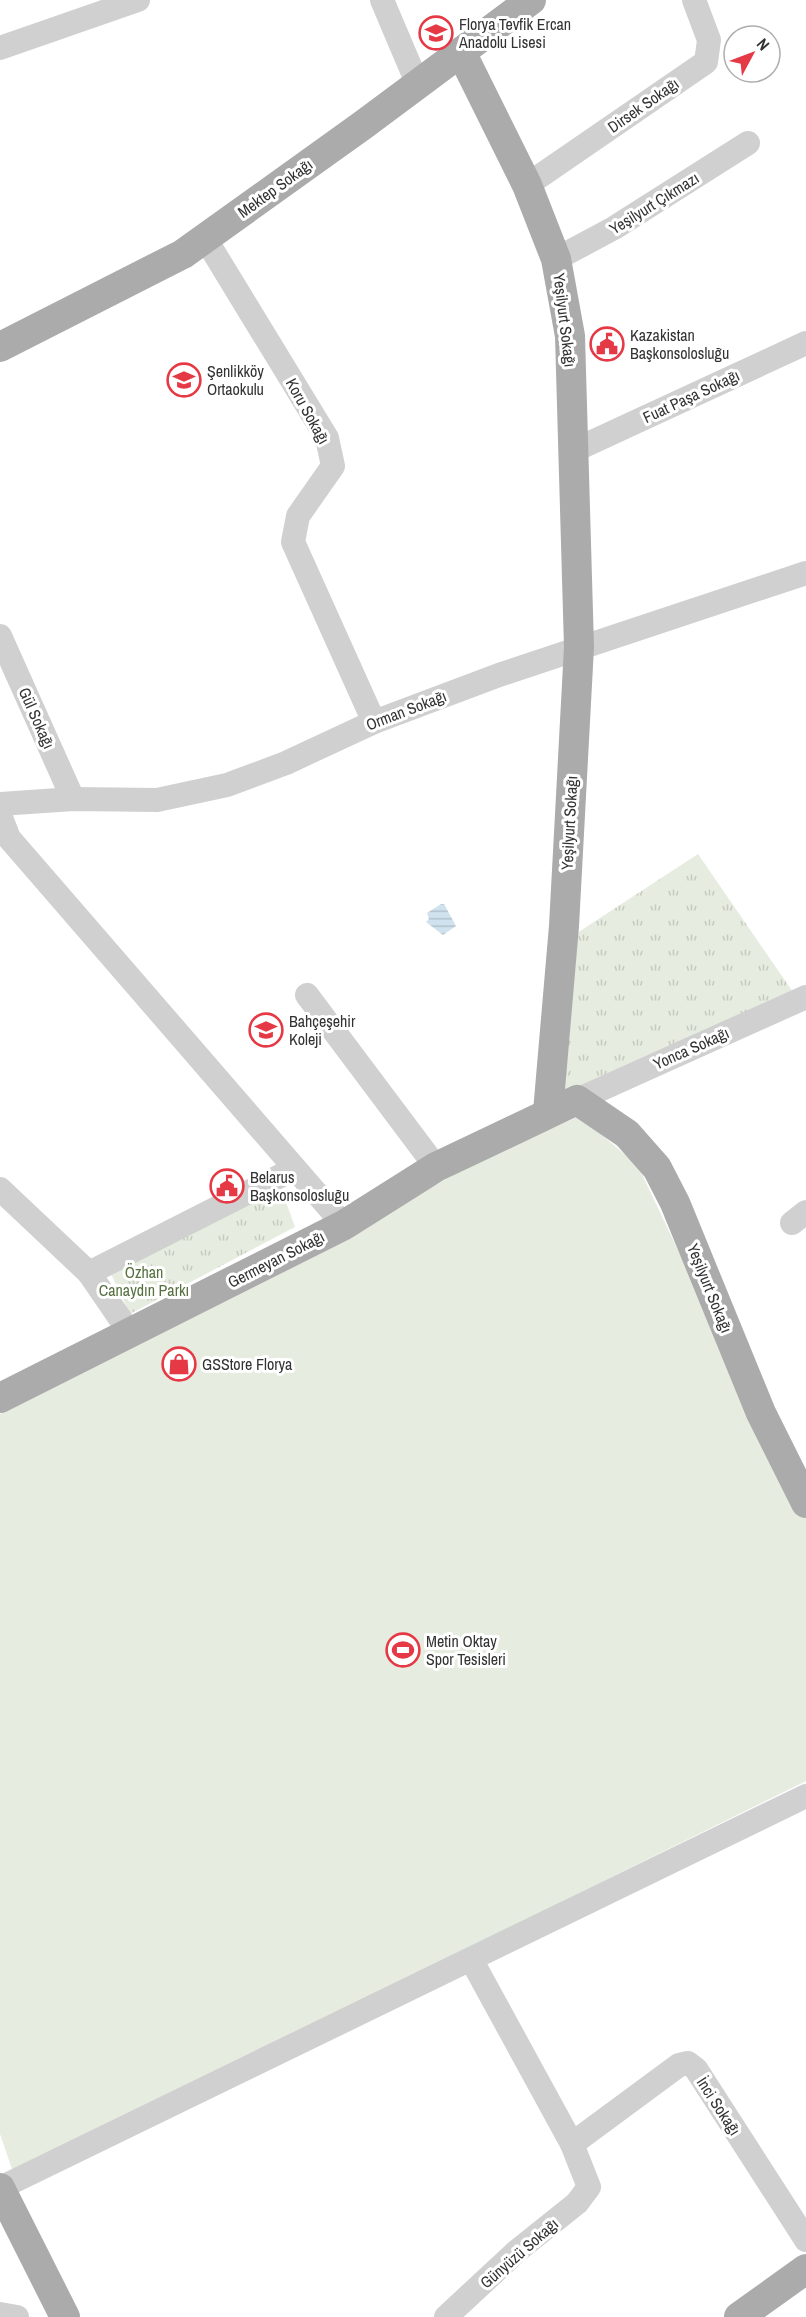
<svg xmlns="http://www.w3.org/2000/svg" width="806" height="2317" viewBox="0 0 806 2317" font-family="'Archivo Narrow',sans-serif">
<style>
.park{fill:url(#park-tufts)}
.pitch{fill:#e6ecdf}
.water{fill:url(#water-rules)}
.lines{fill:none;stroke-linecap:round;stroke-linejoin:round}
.minor{stroke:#d0d0d0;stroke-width:24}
.major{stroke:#ababab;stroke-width:30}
.labels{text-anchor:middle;stroke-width:6;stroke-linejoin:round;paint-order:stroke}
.poi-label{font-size:16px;fill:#333;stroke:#fff;text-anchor:start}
.street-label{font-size:16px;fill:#333;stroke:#fff}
.park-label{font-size:16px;fill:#56703f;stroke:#fff}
</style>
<defs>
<pattern id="park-tufts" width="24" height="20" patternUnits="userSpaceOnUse" patternTransform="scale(1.5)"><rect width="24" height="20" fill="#e6ecdf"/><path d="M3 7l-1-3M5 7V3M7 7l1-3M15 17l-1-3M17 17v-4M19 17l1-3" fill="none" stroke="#c6cbc0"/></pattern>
<pattern id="water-rules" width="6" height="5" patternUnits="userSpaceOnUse" patternTransform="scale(1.5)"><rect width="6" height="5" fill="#cfe2ee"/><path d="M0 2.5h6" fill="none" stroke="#b2c2cd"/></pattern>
</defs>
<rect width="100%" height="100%" fill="#fff"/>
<g class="park">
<path d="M698,854L795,995L563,1097L574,935Z"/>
<path d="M281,1188L295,1227L130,1314L110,1272Z"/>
</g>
<path class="pitch" d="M580,1116L638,1166L806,1519V1781L13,2172L0,2134V1414L383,1214L486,1157Z"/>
<path class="water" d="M441,904H444L456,926L443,935L426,922L429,919L427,913Z"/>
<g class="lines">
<g class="minor">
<path d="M382,0L418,85"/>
<path d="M0,48L138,0"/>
<path d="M527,185L706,62L709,40L694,0"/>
<path d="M205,238L327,438L333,466L298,516L293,542L374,722"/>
<path d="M556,259L614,228L748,143"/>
<path d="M575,450L806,343"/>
<path d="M0,636L73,799"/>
<path d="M0,804L73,799L157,800L227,785L286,763L374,722L499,675L806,573"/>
<path d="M0,815L9,838L344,1225"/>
<path d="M307,995L436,1167"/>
<path d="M577,1100L806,997"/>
<path d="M0,1189L89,1273L130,1333"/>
<path d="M792,1223L806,1212"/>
<path d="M89,1273L294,1169"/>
<path d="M572,2144L679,2065L688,2063L696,2069L806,2240"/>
<path d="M0,2188L806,1796"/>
<path d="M0,2314L17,2317"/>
<path d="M446,2317L517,2251L577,2203L589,2187L572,2144L472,1961"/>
</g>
<g class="major">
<path d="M461,52L527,185L556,259L570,336L579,647L564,926L548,1112"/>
<path d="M0,347L183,254L363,125L531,0"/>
<path d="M0,1398L344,1225L436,1167L577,1100L627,1134L657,1168L675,1203L761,1413L806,1503"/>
<path d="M0,2188L65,2317"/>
<path d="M739,2317L806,2269"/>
</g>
</g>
<defs>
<symbol id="school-ring" viewBox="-11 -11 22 22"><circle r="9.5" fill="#fff" stroke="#e63946" stroke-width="1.5"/><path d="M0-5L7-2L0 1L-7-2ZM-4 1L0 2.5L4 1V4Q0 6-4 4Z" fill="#e63946"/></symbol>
<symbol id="civic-ring" viewBox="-11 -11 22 22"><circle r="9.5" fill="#fff" stroke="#e63946" stroke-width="1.5"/><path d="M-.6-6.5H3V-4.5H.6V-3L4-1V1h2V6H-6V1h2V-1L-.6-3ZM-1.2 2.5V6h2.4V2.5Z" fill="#e63946"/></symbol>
<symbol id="shop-ring" viewBox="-11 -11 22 22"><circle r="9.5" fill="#fff" stroke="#e63946" stroke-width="1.5"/><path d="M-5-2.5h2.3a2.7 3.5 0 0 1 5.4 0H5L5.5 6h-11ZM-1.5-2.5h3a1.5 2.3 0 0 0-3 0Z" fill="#e63946"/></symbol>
<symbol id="stadium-ring" viewBox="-11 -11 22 22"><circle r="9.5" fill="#fff" stroke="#e63946" stroke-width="1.5"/><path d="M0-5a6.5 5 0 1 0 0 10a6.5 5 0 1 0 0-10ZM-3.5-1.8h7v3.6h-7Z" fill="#e63946"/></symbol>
</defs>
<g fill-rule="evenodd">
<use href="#school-ring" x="417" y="14" width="38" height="38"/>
<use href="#civic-ring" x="588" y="325" width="38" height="38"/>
<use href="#school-ring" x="165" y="361" width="38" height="38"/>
<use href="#school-ring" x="247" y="1011" width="38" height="38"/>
<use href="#civic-ring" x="208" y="1167" width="38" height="38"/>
<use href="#shop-ring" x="160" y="1345" width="38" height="38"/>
<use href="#stadium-ring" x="384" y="1631" width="38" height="38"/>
</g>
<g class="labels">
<g class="poi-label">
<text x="459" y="30">Florya Tevfik Ercan<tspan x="459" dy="18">Anadolu Lisesi</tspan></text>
<text x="630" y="341">Kazakistan<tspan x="630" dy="18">Başkonsolosluğu</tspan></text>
<text x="207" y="377">Şenlikköy<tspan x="207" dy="18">Ortaokulu</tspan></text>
<text x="289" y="1027">Bahçeşehir<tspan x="289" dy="18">Koleji</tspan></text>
<text x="250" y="1183">Belarus<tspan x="250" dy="18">Başkonsolosluğu</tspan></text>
<text x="202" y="1370">GSStore Florya</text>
<text x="426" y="1647">Metin Oktay<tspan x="426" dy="18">Spor Tesisleri</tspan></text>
</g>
<g class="street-label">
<text transform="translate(643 105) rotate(-35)" y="6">Dirsek Sokağı</text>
<text transform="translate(275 188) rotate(-36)" y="6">Mektep Sokağı</text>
<text transform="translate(654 203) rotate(-32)" y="6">Yeşilyurt Çıkmazı</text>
<text transform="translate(565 320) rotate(83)" y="6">Yeşilyurt Sokağı</text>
<text transform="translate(691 396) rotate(-25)" y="6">Fuat Paşa Sokağı</text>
<text transform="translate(308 411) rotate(61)" y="6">Koru Sokağı</text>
<text transform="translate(406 710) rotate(-21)" y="6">Orman Sokağı</text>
<text transform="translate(37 718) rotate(66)" y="6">Gül Sokağı</text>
<text transform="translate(569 823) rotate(-87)" y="6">Yeşilyurt Sokağı</text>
<text transform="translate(691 1048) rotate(-24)" y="6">Yonca Sokağı</text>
<text transform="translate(276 1259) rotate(-27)" y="6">Germeyan Sokağı</text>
<text transform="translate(710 1288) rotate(68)" y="6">Yeşilyurt Sokağı</text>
<text transform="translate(719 2106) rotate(57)" y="6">İnci Sokağı</text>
<text transform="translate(519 2253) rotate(-41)" y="6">Günyüzü Sokağı</text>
</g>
<g class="park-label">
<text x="144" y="1278">Özhan<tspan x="144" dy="18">Canaydın Parkı</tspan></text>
</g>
</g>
<g transform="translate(752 54) rotate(49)"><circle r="28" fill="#ffffff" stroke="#adadad" stroke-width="1.5"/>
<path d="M0-4.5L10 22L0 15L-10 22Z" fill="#e63946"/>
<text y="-9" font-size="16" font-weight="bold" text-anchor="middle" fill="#333333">N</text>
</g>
</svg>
